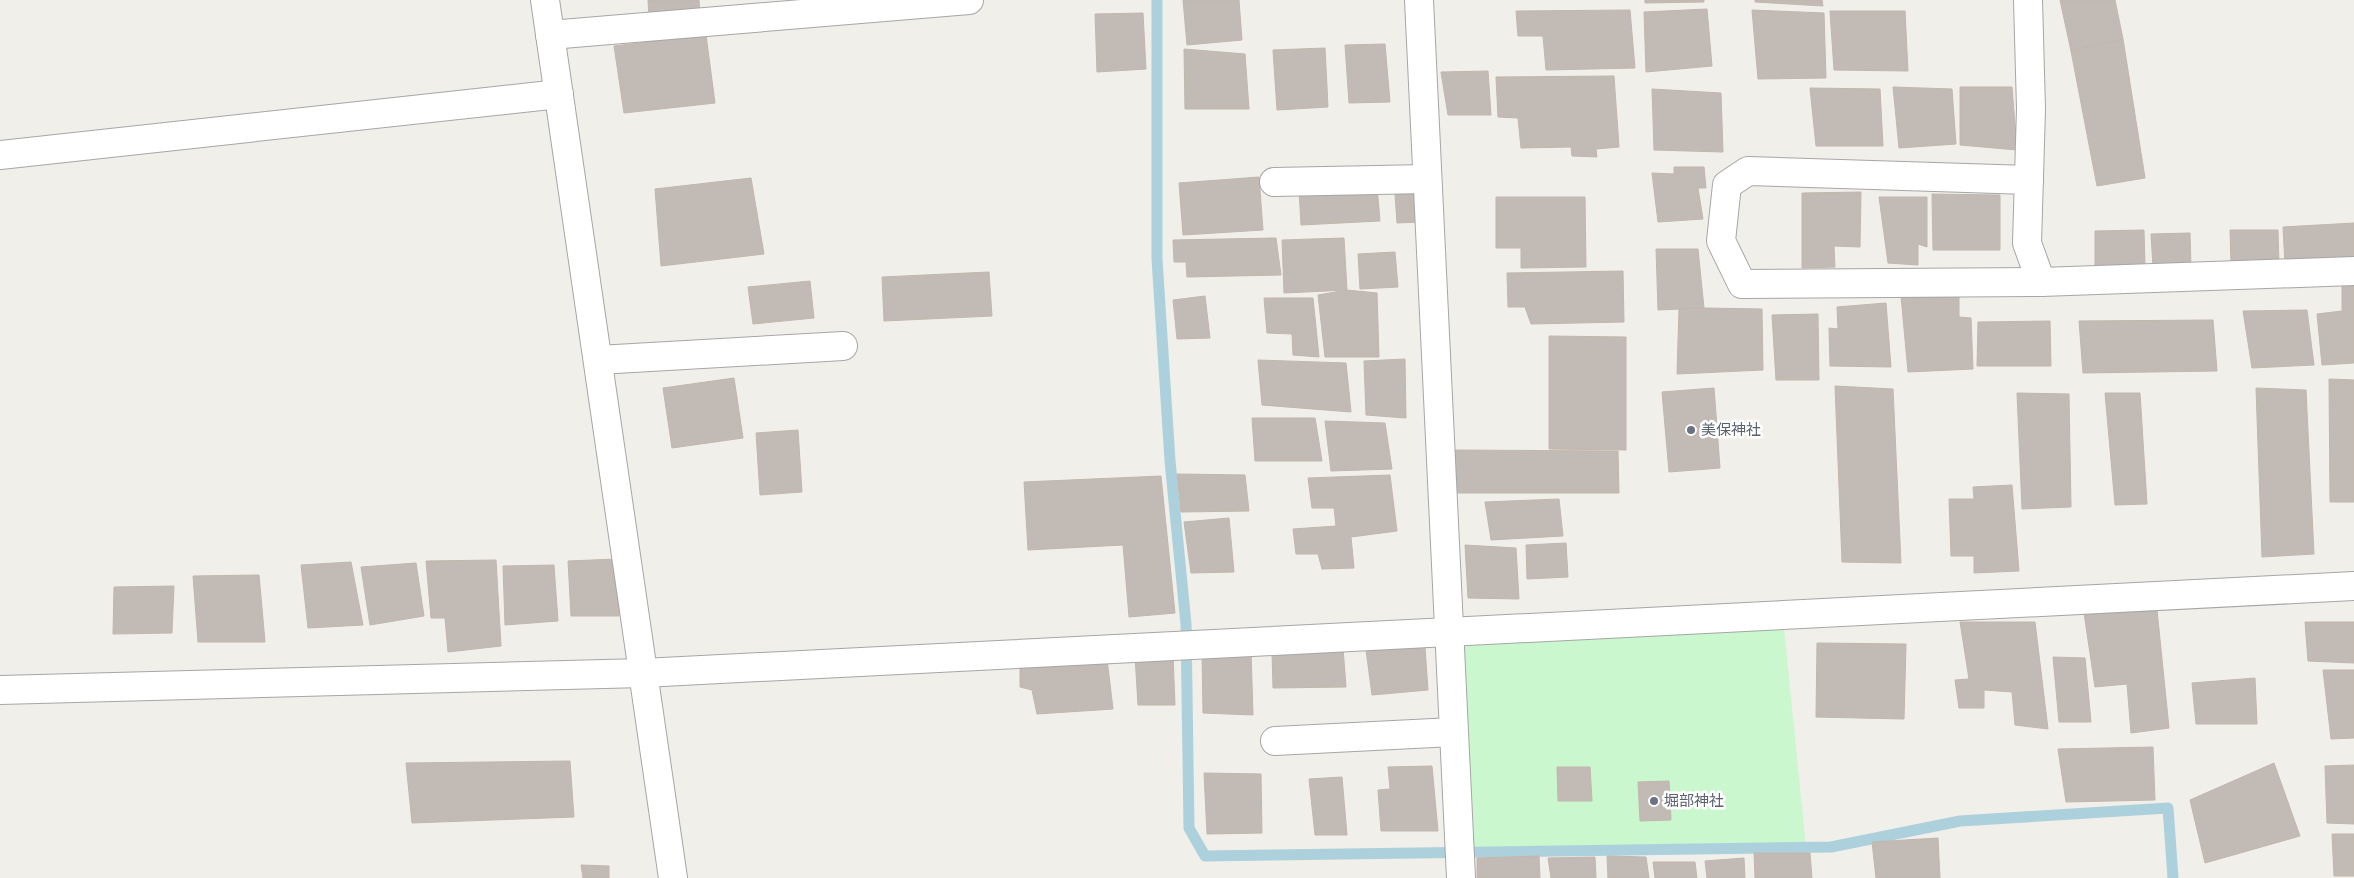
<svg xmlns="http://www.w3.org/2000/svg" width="2354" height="878" viewBox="0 0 2354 878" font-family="Figtree,'Noto Sans JP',sans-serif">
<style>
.park{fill:#caf7ce}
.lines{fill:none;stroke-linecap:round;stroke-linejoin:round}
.stream{stroke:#acd1dc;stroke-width:11}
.building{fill:#c2bbb5;stroke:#c2b6ac}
.minor-casing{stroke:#a6a6a6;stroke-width:30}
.minor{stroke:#fff;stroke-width:28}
.worship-dot{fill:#6b7280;stroke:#fff;stroke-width:2}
.labels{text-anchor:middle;stroke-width:5;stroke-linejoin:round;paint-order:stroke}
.worship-label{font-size:15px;fill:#5b616d;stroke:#fff;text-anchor:start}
</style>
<rect width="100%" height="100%" fill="#f1efe9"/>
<path class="park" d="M1784,628L1806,847L1471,850L1459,646Z"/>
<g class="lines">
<path class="stream" d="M1157,0V259L1170,461L1186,624L1189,828L1205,856L1831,847L1960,821L2168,808L2173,878"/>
</g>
<g class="building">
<path d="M648,0H699L700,15L649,19Z"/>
<path d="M1183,0H1239L1242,40L1187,45Z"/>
<path d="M1645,0H1704V2L1645,3Z"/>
<path d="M1755,0H1822L1823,6L1755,2Z"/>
<path d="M2060,0H2115L2123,39L2071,51Z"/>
<path d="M1707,9L1712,66L1646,72L1644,12Z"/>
<path d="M1630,10L1635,68L1546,70L1543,36H1518L1516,11Z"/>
<path d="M1752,10L1824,13L1826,78L1758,79Z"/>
<path d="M1830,11H1905L1908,71L1834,70Z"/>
<path d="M1143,13L1146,69L1097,72L1095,14Z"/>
<path d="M706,35L715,103L624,113L614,46Z"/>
<path d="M2123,39L2145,178L2097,186L2071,51Z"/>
<path d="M1385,44L1390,102L1349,103L1345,45Z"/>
<path d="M1325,48L1328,107L1277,110L1273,50Z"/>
<path d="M1184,49L1245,54L1249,109H1185Z"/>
<path d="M1488,71L1491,115H1448L1441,72Z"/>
<path d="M1614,76L1619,147L1596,149L1597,157L1572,156L1571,147L1521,148L1518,118L1498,117L1496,77Z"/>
<path d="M1893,87L1952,89L1956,144L1899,148Z"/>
<path d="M1960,87H2012L2017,150L1960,145Z"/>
<path d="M1810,88L1880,89L1883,146H1816Z"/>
<path d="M1652,89L1721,93L1723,152L1654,150Z"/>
<path d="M1674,167H1704L1706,188H1698L1703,219L1658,222L1652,173L1674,174Z"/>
<path d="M1259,177L1263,230L1183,235L1179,183Z"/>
<path d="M751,178L764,254L661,266L655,189Z"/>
<path d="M1377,186L1380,221L1301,225L1299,190Z"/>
<path d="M1861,192L1860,247L1834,246L1835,267L1802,268V193Z"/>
<path d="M1395,194H1419L1420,222L1397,223Z"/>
<path d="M1932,194L2000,195V250H1933Z"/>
<path d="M1496,197H1585L1586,267L1521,268V248H1496Z"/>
<path d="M1879,197H1927V247L1918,244V265L1888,263Z"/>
<path d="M2354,223V263L2285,266L2283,227Z"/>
<path d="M2144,230L2145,267L2095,268V231Z"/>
<path d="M2230,230H2278L2279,264H2231Z"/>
<path d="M2190,233L2191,267H2153L2151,234Z"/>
<path d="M1276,238L1281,275L1187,277L1186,262H1174L1173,240Z"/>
<path d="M1344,238L1347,290L1284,293L1282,240Z"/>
<path d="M1656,249H1698L1704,308L1658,310Z"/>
<path d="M1395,252L1398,287L1360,289L1358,254Z"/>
<path d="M1623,271L1624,322L1531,324L1525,307H1508L1507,273Z"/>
<path d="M989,272L992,316L884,321L882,277Z"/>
<path d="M810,281L814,318L753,324L748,287Z"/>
<path d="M2342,282L2354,283V363L2322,365L2317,314L2342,311Z"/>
<path d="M1347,290L1377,293L1379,357H1325L1318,295Z"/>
<path d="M1959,295V317L1971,318L1973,369L1908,372L1901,296Z"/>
<path d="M1205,296L1210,338L1177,339L1173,300Z"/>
<path d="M1264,298H1313L1319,357L1293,355L1292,334L1267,333Z"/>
<path d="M1886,303L1891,367L1830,366L1829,328L1838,329L1837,307Z"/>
<path d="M1704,308L1762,309L1763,370L1677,374L1679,309Z"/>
<path d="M2307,310L2314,365L2252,368L2243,311Z"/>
<path d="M1818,314L1819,380H1776L1772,315Z"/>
<path d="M2213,320L2217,371L2083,373L2079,321Z"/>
<path d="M2050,321L2051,366H1977L1978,322Z"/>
<path d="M1549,336L1626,337V450L1549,449Z"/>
<path d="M1405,359L1406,418L1366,415L1364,361Z"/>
<path d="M1258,360L1346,363L1351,412L1262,405Z"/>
<path d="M734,378L743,438L672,448L663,388Z"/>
<path d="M2329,379L2354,380V502H2330Z"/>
<path d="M1835,386L1893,389L1901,563L1842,562Z"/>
<path d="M1714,388L1720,468L1669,472L1662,392Z"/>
<path d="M2256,388L2306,390L2314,554L2262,557Z"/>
<path d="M2017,393L2069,394L2071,507L2022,509Z"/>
<path d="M2105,393H2140L2147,504L2115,505Z"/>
<path d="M1252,418H1315L1322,461H1255Z"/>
<path d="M1325,421L1385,423L1392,469L1331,471Z"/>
<path d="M798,430L802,492L760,495L756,433Z"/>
<path d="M1454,450L1618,451L1619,493H1455Z"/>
<path d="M1177,474L1245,475L1249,511L1181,512Z"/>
<path d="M1390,475L1397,531L1351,537L1354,568L1322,569L1318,554H1296L1293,529L1336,526L1334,508H1312L1308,478Z"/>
<path d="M1161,476L1175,613L1129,617L1123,545L1028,550L1024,482Z"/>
<path d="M2012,485L2019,571L1974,573V556H1951L1949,499H1974L1973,487Z"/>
<path d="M1559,499L1563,536L1491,540L1485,502Z"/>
<path d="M1229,518L1234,572L1191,573L1184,522Z"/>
<path d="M1566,543L1568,577L1527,579L1526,545Z"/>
<path d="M1465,545L1516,548L1519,599L1468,598Z"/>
<path d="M616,559L619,616H571L568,561Z"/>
<path d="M496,560L501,646L448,652L445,618H431L426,561Z"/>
<path d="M351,562L363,625L308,628L301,565Z"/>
<path d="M416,563L424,616L370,625L361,567Z"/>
<path d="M554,565L558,621L505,625L503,566Z"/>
<path d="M259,575L265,642H198L193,576Z"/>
<path d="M174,586L172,633L113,634L114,587Z"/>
<path d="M2157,610L2169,728L2131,733L2127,684L2095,687L2084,613Z"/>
<path d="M1960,622H2035L2048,729L2015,725L2012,692L1984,690V708H1959L1955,680L1969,679Z"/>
<path d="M2305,622H2354V663L2308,661Z"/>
<path d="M1817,643L1906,644L1904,719L1816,717Z"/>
<path d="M1425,647L1428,690L1372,695L1366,650Z"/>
<path d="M1343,648L1346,687L1273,688L1272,652Z"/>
<path d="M1251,651L1253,715L1203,713L1202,654Z"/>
<path d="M1173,655L1175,705H1138L1135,656Z"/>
<path d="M2053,657L2085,658L2091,722H2059Z"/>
<path d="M1107,659L1113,709L1037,714L1032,690L1020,687V662Z"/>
<path d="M2323,670H2354V738L2331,739Z"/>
<path d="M2255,678L2257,724H2196L2192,683Z"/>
<path d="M2153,747L2155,800L2066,802L2058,749Z"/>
<path d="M570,761L574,817L412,823L406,763Z"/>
<path d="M2274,763L2300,836L2205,863L2190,800Z"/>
<path d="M2354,765V824L2327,823L2325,766Z"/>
<path d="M1432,766L1438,831H1381L1378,790L1390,789L1388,767Z"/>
<path d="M1557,767H1590L1592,801H1558Z"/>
<path d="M1204,773L1261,774L1262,833L1207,834Z"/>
<path d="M1342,777L1347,835H1315L1309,779Z"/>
<path d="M1669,781L1671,820L1640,821L1638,782Z"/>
<path d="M2332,834H2354V876H2334Z"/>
<path d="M1938,838L1940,878H1876L1872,842Z"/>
<path d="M1754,853H1810L1812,878H1755Z"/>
<path d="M1539,856L1540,878H1477V858Z"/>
<path d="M1607,856L1646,857L1649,878H1608Z"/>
<path d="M1595,857L1596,878H1551L1548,858Z"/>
<path d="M1744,858L1745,878H1707L1705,861Z"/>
<path d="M1653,862H1695L1697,878H1655Z"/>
<path d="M581,865L609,866V878H583Z"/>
</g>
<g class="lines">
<defs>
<g id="minor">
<path d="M545,0L673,878"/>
<path d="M1419,0L1461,878"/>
<path d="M2028,0L2031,109L2027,243L2041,282L2354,271"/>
<path d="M550,35L969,0"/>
<path d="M0,155L559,94"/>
<path d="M2029,180L1748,171L1727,185L1721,241L1742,284L2041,282"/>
<path d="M1274,182L1427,179"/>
<path d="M598,360L843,346"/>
<path d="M0,690L643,673L2354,586"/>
<path d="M1275,741L1453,732"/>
</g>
</defs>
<use href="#minor" class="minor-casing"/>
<use href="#minor" class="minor"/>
</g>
<g class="worship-dot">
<circle cx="1691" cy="430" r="5"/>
<circle cx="1654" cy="801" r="5"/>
</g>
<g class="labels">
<g class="worship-label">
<text x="1701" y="435">美保神社</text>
<text x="1664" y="806">堀部神社</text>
</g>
</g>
</svg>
